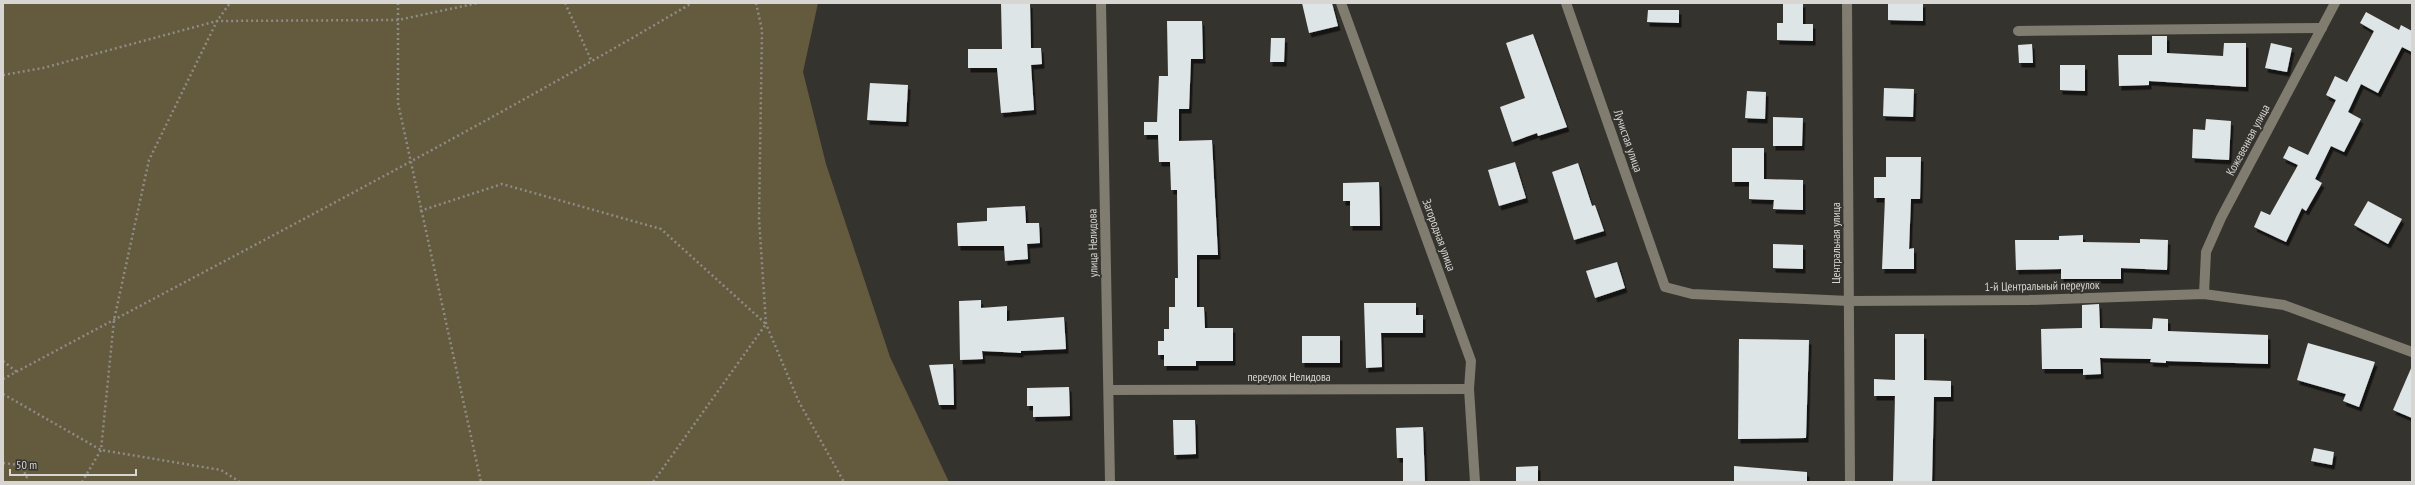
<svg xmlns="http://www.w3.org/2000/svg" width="2415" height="485" viewBox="0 0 2415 485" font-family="'PT Sans Narrow',sans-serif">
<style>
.forest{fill:#645a3e}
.building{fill:#dde5e7;filter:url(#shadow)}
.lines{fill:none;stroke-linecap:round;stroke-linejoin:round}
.path{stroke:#8d8c87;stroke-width:2.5;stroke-dasharray:2 3;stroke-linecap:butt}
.minor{stroke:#807c6f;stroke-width:10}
.labels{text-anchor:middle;stroke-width:4;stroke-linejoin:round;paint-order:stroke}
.street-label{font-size:12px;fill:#d7d6d2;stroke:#35332e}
</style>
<defs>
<filter id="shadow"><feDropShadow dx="2.5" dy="4.5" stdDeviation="0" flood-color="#0009"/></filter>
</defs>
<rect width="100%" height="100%" fill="#35332e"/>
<path class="forest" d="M3,3H818L803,72L826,164L890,357L949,482H3Z"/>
<g class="building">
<path d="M1001,3H1030L1031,48H1041L1042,64L1031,65L1034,110L1001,113L997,68H968V49H1002Z"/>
<path d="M1302,3H1332L1338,26L1309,33Z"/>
<path d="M1783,3H1803V24H1813V41L1777,40V23H1783Z"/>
<path d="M1888,3H1923V21L1888,20Z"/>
<path d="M1648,10H1679V23L1647,22Z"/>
<path d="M2366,12L2399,30L2401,25L2412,31V52L2402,47L2378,93L2361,84L2348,112L2361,119L2344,152L2331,146L2315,179L2322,183L2306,211L2302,208L2286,242L2254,227L2261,211L2270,215L2298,165L2283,158L2289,146L2308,155L2336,100L2326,95L2335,76L2347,82L2374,31L2360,23Z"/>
<path d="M1167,21H1202L1203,59H1191L1189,109H1179V141L1212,140L1218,255H1197V307H1204L1205,328H1233V361H1196V366H1164V355H1158V341H1164V329H1169V307H1175V278H1178L1177,190H1171L1170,162H1159L1158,135H1144V122H1157L1159,76H1168Z"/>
<path d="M1533,34L1567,127L1538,136L1537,133L1512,142L1500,107L1525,98L1506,43Z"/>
<path d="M2152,36H2167V53L2223,56L2224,43H2246V87L2149,81V85L2119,86L2118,55H2152Z"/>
<path d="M1271,38H1285L1284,62H1270Z"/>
<path d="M2271,43L2292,48L2287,72L2265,68Z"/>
<path d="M2032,44L2033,63H2019L2018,45Z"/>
<path d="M2060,65H2085V91L2060,90Z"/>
<path d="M870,83L908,85L906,122L867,120Z"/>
<path d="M1884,88L1914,89L1913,117L1883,116Z"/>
<path d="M1747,91L1766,92L1765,119L1745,118Z"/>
<path d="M1773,117L1803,118L1802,146H1773Z"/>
<path d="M2206,119L2231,121L2229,160L2192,158L2193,129L2205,130Z"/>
<path d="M1732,148H1764V179L1803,180V210L1773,209L1774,200L1749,199V182H1732Z"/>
<path d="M1886,157H1921L1920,199H1911L1909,249L1914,248V269H1882L1885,198H1874V177H1886Z"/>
<path d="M1515,162L1526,198L1499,206L1488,170Z"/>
<path d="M1578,163L1592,206L1595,205L1604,231L1574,240L1552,172Z"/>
<path d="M1379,182L1380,226H1350V201H1343V183Z"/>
<path d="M2368,201L2402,219L2388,244L2354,225Z"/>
<path d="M1025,206L1026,223H1039L1040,243L1027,244L1028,259L1005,261L1004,246H958L957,223L987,221V208Z"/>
<path d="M2083,235V242L2140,243V239L2168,240L2167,270L2121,268V279H2061V269L2016,270L2015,240H2059V236Z"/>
<path d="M1773,244L1803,245V269L1773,268Z"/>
<path d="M1617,262L1625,288L1595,298L1586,271Z"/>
<path d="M981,300V308L1007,306V321L1064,317L1066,349L1021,351V353L982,351L983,359L960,360L959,301Z"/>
<path d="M1364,303H1416V315H1423V333H1381L1382,367L1366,368Z"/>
<path d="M2099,304L2100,328L2152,329L2153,318L2168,319V331L2268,335V364L2166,361V363L2150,362L2151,359L2100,358L2101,374L2083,375V369H2042L2041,329L2082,328V305Z"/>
<path d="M1895,334H1924V380L1951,381V397H1934L1932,482H1893L1895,396H1874V379L1895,380Z"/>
<rect x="1302" y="336" width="38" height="27"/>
<path d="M1739,339L1809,340L1806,438L1738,439Z"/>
<path d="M2308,343L2375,362L2359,407L2343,401L2346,394L2297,380Z"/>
<path d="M953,364L954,405H939L929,365Z"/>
<path d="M2412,366V418L2393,410Z"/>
<path d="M1069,387L1070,416L1033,417V406H1027V388Z"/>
<path d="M1173,420H1195L1196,454L1174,455Z"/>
<path d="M1423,427L1425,482H1403V458H1397L1396,428Z"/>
<path d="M2314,448L2334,452L2332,465L2311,461Z"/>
<path d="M1538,466V482H1516V467Z"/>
<path d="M1734,466L1807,472V482H1734Z"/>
</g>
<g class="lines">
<g class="path">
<path d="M398,3V103L481,482"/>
<path d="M565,3L592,62"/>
<path d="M756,3L762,30L759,219L766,324L799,402L844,482"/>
<path d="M3,75L43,68L217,21L398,20L478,3"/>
<path d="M420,211L502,184L661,229L766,324L653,482"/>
<path d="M3,361L17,372"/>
<path d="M3,379C234,255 467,136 692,3"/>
<path d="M3,394L101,450L221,470L240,482"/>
<path d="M3,463L19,465L27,476L26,482"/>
<path d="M82,482L101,450L114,320L149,160L217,21L230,3"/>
</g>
<g class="minor">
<path d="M1101,3L1110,482"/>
<path d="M1341,3L1471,361L1469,389L1475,482"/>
<path d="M1566,3L1665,287L1692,294L1849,301L2029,300L2204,294L2284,305L2412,352"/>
<path d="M1847,3L1850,482"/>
<path d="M2018,31L2322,28"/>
<path d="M2204,294L2206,252L2221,218L2335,3"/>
<path d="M1109,390L1469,389"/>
</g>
</g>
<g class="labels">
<g class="street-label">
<text transform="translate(2248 140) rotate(-62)" y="4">Кожевенная улица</text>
<text transform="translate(1628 141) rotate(71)" y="4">Лучистая улица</text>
<text transform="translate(1439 235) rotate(70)" y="4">Загородная улица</text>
<text transform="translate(1093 243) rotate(-91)" y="4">улица Нелидова</text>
<text transform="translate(1836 243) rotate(-90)" y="4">Центральная улица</text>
<text transform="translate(2042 286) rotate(-1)" y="4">1-й Центральный переулок</text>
<text x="1289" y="381">переулок Нелидова</text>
</g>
</g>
<rect width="2415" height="485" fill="none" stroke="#d7d6d2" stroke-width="8"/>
<path d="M10 469v6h126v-6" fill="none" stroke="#d7d6d2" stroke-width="2"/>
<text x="16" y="469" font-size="12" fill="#d7d6d2" stroke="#35332e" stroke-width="3" paint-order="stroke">50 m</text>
</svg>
